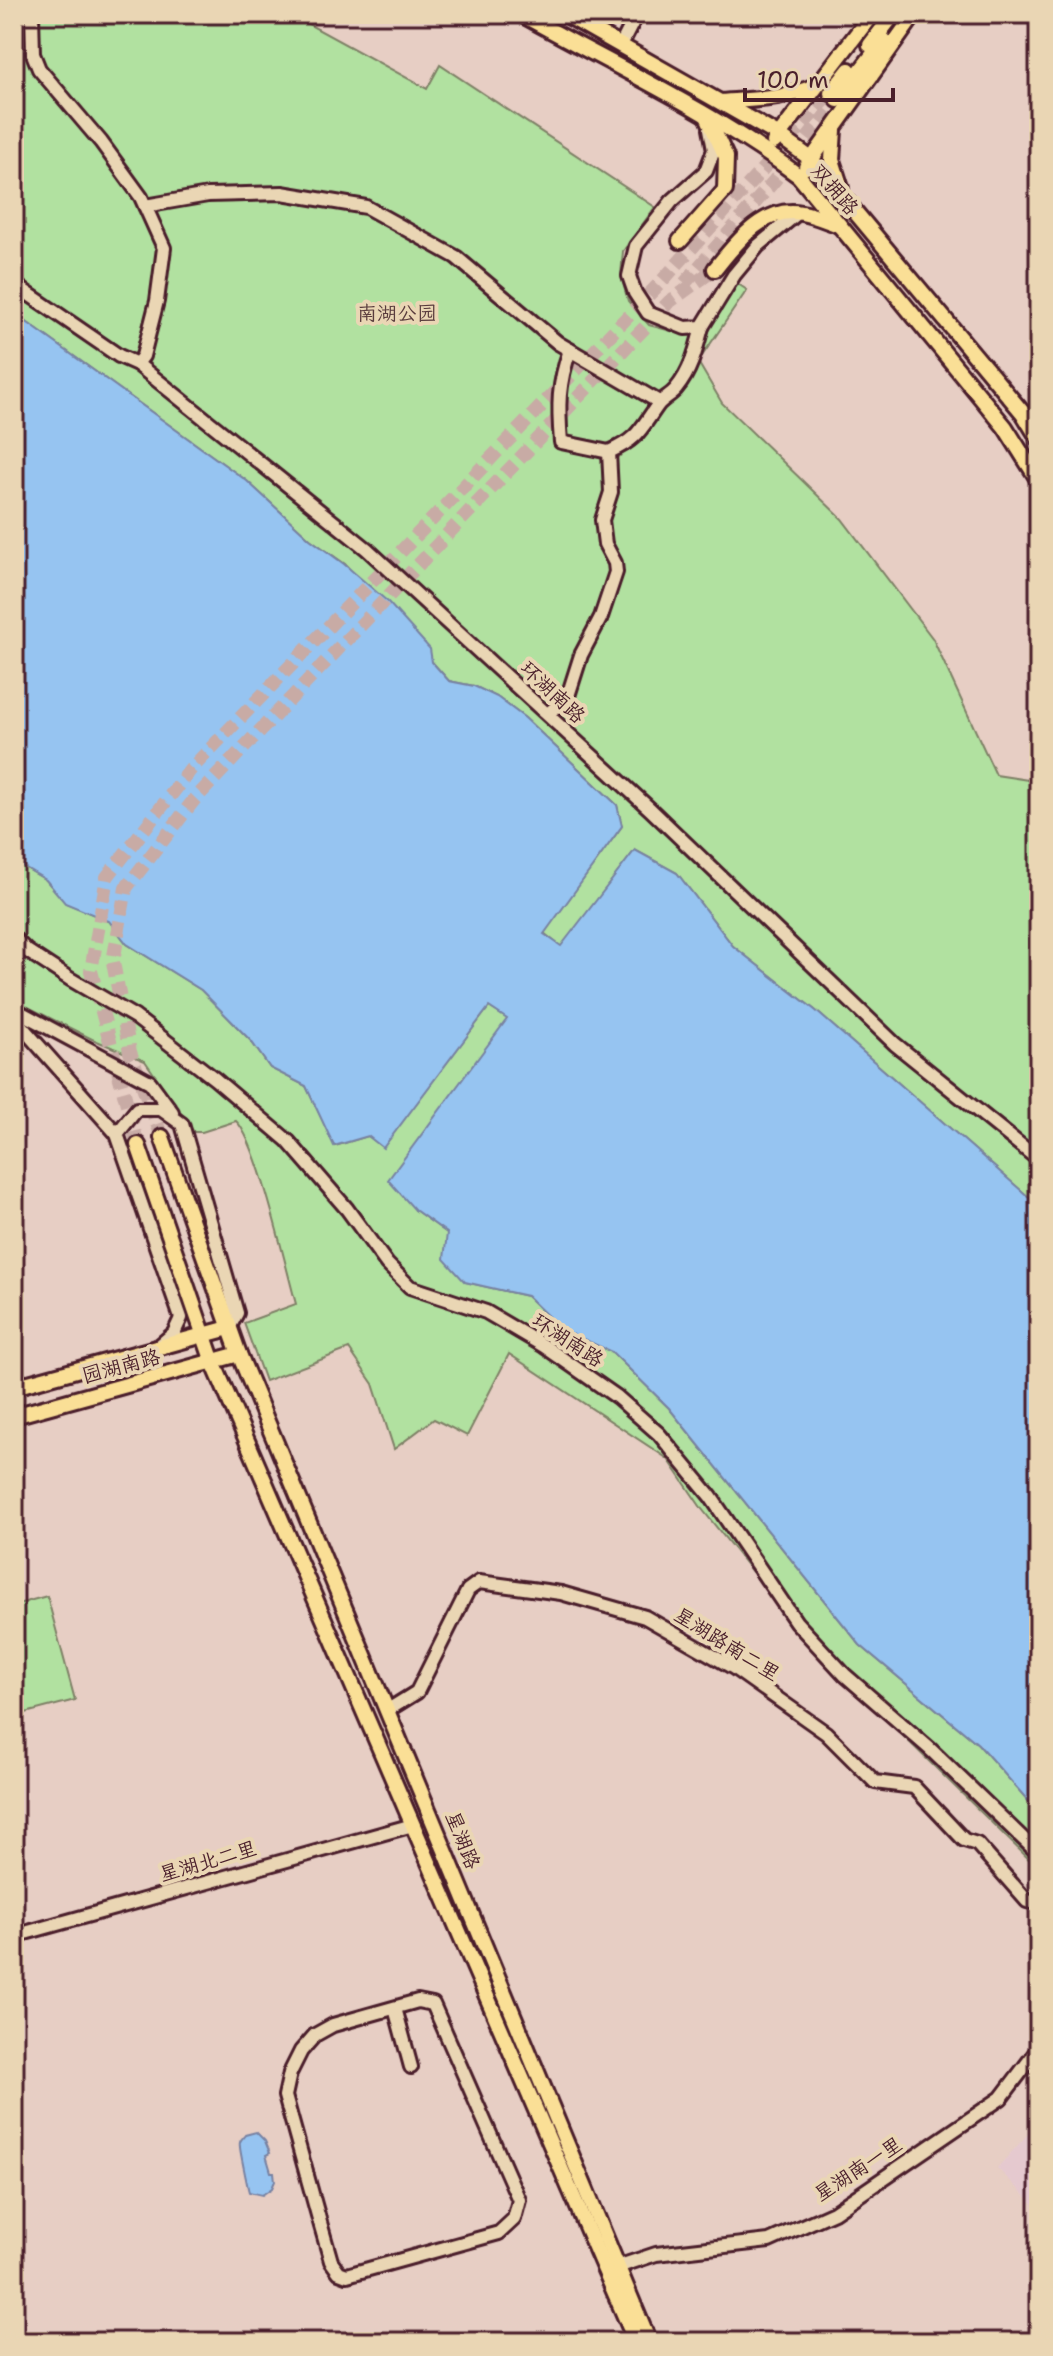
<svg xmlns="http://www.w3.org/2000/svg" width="1053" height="2356" viewBox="0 0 1053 2356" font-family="'Shantell Sans','LXGW WenKai TC',sans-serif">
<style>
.built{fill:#e5c9cf}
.green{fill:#b1e1a0;stroke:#7e8066;stroke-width:2}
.water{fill:#96c4f1;stroke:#7882a2;stroke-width:2}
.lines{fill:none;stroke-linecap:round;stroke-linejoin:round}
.major-tunnel{stroke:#c8aba5;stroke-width:14;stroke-dasharray:14 7;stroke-linecap:butt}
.minor-casing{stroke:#4a1f2b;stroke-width:18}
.major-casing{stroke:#4a1f2b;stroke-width:20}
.minor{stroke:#ead6b4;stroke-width:12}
.major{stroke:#fadf96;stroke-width:14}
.labels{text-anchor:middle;stroke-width:8;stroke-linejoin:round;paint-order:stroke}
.street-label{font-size:20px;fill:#4a1f2b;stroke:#ead6b4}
.park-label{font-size:20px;fill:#593c3d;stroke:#ead6b4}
</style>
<rect width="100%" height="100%" fill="#e7cec4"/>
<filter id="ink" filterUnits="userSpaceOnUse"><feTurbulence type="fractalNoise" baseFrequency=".0125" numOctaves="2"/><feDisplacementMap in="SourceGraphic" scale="16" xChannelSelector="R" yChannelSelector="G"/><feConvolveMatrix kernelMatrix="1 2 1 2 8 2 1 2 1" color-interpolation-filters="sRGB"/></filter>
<g filter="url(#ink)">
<path class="built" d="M1039,2122V2209L997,2168Z"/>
<g class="green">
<path d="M14,14H290L427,89L440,65L655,207L623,251L621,276L628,301L649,325L686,335L738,284L747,290L698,362L722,403L842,519L933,639L996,775L1028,780L1039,793V1206L815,1010L733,946L677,873L635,850L561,947L544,933L622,826L617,805L525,718L497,697L474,686L449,681L345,564L310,539L247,481L14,313Z"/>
<path d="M14,861L46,880L66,903L109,921L127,944L201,990L251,1041L270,1068L306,1086L335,1146L368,1136L383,1147L489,1007L508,1019L415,1210L447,1233L465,1282L527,1296L561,1329L612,1352L669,1408L860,1645L978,1744L1039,1813V1869L844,1678L788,1617L702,1509L668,1459L509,1354L467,1436L434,1419L394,1449L373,1384L349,1349L265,1381L244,1323L296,1304C286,1269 258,1141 236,1121L202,1132H194L145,1061L92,1039L14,1000Z"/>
<path d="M47,1596L75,1700L14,1716V1605Z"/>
</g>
<g class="water">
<path d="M14,313L247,481L310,539L344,564L388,602L430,649L432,662L449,681L474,686L497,697L525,718L617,805L622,826L544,934L561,946L635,850L677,873L733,946L815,1010L1039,1206V1813L978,1744L860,1645L669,1408L612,1352L561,1329L527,1296L465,1282L444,1259L447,1233L415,1210L388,1180L507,1019L489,1007L383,1148L368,1136L334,1146L306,1086L270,1068L251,1041L201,990L127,944L109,921L65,903L46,880L14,861Z"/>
<path d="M256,2132L265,2141L270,2153L266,2155L271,2172H274L275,2181L272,2188L262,2195L249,2192C248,2189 240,2151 240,2147C239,2141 241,2140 245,2135Z"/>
</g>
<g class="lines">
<g class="major-tunnel">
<path d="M685,283L774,181L838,100"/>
<path d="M162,1137L130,1052L113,962L126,888L194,800L669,302L715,269"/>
<path d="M138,1145L91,971L107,877L191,769L662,281L831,93"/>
</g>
<defs>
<g id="minor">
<path d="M32,14L33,54L39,69L101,142L141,197L164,248L157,301L143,356L137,364"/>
<path d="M621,45L637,14"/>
<path d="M710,129L714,150L706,171L672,201L636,246L629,276L635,293L648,313L685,328L702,327L734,275L758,246L799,212"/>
<path d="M145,206L208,195L282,193L366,207L456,257L558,343L659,402"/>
<path d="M14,284L119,356L137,364L367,549L650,809L895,1044L1039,1160"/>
<path d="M570,350C558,384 558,406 561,442L609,452"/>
<path d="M548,714L568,696L581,655L601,617L616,572L615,563L605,544L602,520L611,492L609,452C638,439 640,430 657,406C662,399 670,396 676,389C691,371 696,350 702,327"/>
<path d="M14,938L27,951L70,979L135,1017L215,1079L288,1141L347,1209L387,1264L410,1287L486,1312L544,1346L617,1397L659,1434L711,1497L796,1622L845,1675L929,1748L1039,1854"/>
<path d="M14,1009L150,1082L172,1112"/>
<path d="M14,1018L117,1134"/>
<path d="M160,1345L174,1333L181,1318L117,1134L137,1109H161L182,1124L237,1313L229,1328"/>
<path d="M388,1710L417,1692L468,1590L479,1582L561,1593L645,1617L734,1668L826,1733L875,1782L914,1787L964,1840L977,1844L1027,1901L1039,1904"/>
<path d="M14,1936L413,1825"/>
<path d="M418,2001L433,2004L519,2200L514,2219L499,2233L347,2275L339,2272L331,2261L319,2219L285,2096L290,2073L301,2051L315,2035L333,2025Z"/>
<path d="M395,2008L411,2067"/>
<path d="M617,2267L656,2254L769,2241L834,2212L1001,2098L1039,2048"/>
</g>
<g id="major">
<path d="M521,14C614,66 714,112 799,176L1005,427L1039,481"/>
<path d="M565,14L778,135L811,159L1023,413L1039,439"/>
<path d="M870,45L894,14"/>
<path d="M831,93L849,70"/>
<path d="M838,100L884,40"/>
<path d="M721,102C754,99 784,100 815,86"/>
<path d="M834,130L832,160L841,188"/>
<path d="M774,142L872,14"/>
<path d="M806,167L915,14"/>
<path d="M680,241L725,190L726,157L708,118"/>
<path d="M715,269C736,243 764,205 802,213C814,215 827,221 839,225"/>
<path d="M162,1137L239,1354L649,2342"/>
<path d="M138,1145L213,1362L636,2342"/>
<path d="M14,1387L229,1328"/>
<path d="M14,1416L239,1354"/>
</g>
</defs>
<use href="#minor" class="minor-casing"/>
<use href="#major" class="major-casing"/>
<use href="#minor" class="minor"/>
<use href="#major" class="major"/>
</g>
</g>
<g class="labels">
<g class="street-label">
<text transform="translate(835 189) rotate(49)" y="7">双拥路</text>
<text transform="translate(553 692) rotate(43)" y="7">环湖南路</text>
<text transform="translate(568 1340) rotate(33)" y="7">环湖南路</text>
<text transform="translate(121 1366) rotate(-15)" y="7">园湖南路</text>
<text transform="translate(727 1644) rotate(32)" y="7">星湖路南二里</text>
<text transform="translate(463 1840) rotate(68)" y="7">星湖路</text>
<text transform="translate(208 1861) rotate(-16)" y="7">星湖北二里</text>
<text transform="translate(858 2169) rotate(-33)" y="7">星湖南一里</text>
</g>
<g class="park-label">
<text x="397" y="320">南湖公园</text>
</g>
</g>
<rect width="1053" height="2356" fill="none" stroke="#ead6b4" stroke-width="48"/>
<rect x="24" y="24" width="1005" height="2308" fill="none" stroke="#4a1f2b" stroke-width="3" filter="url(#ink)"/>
<path d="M745 88v12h148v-12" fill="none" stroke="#4a1f2b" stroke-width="4"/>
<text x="757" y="88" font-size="24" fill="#4a1f2b" stroke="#ead6b4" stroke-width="6" paint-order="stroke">100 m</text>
</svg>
